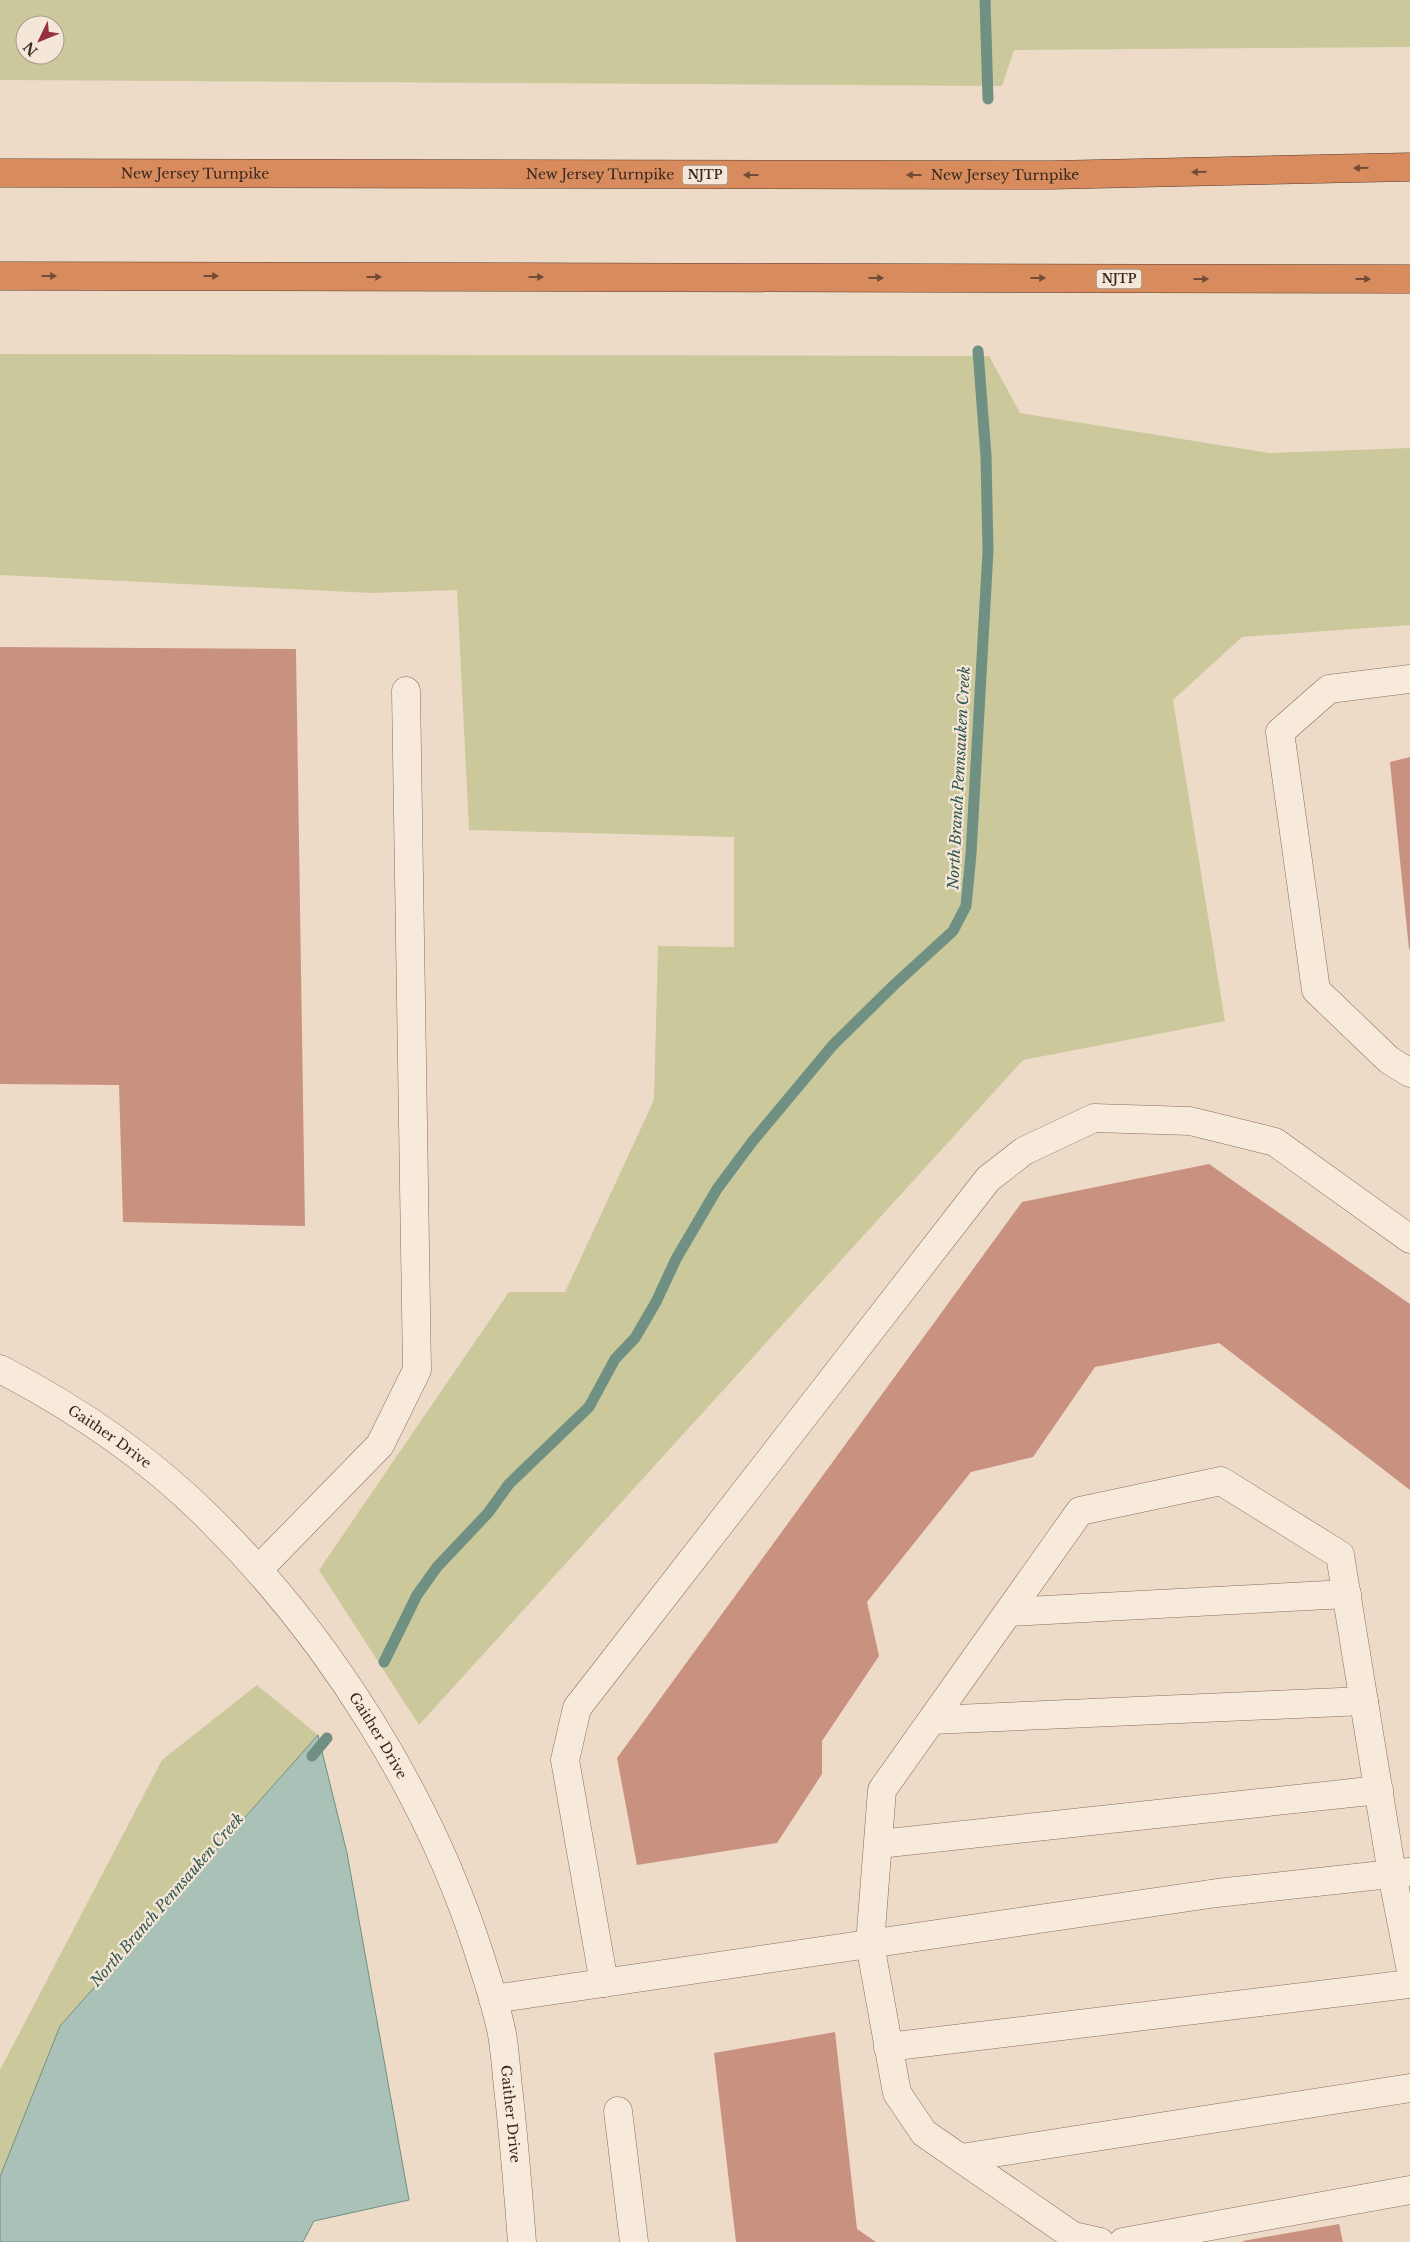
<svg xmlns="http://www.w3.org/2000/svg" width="1410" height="2242" viewBox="0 0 1410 2242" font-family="'Libre Baskerville',serif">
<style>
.green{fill:#cbc89c;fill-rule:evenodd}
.water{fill:#a9c1b6;stroke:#6f9082}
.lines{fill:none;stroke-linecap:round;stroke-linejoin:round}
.stream{stroke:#6f9082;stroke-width:11}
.building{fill:#c99180}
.minor-casing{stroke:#886d5e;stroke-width:29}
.highway-casing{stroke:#573c31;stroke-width:29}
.minor{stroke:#f8eadb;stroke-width:28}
.highway{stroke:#d88c5d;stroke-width:28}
.oneway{fill:#714b36}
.labels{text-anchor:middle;stroke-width:4.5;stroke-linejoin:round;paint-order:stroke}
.shield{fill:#f5e7d7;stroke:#716158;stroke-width:1}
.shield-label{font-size:12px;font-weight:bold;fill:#392821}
.street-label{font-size:14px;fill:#392821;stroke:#f5e7d7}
.water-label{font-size:15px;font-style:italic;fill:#31584f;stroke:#f5e7d7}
</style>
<rect width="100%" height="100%" fill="#eddbc8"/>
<g class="green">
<path d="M0,0H1410V47L1014,50L1002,86L0,80ZM25,25H55V55H25Z"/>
<path d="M0,354L989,356L1020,413L1269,453L1410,448V625L1242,637L1173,700L1225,1021L1023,1060L419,1725L319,1570L509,1292H565L654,1100L658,946L734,947V837L469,830L457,590L372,593L0,575Z"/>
<path d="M257,1685L318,1735L60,2026L0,2177V2070L162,1760Z"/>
</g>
<path class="water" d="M318,1735L347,1853L409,2200L314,2221L303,2242H0V2177L60,2026Z"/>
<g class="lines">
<g class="stream">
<path d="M985,0L988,99"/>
<path d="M384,1662L417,1595L437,1567L488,1513L509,1484L589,1407L615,1359L635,1338L656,1302L676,1259L717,1189L752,1142L833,1045L894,985L953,931L966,906L971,854L988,551L986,456L978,351"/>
<path d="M312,1756L327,1738"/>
</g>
</g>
<g class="building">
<path d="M0,647L296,649L305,1226L123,1222L119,1085L0,1084Z"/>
<path d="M1410,757V949H1409L1390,762Z"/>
<path d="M1209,1164L1410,1304V1490L1219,1343L1095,1367L1033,1457L971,1472L867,1602L879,1656L822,1741V1774L777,1843L637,1865L617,1758L1022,1202Z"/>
<path d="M835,2032L857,2229L876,2242H736L714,2053Z"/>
<path d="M1339,2224L1343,2242H1244L1243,2241Z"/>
</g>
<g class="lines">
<defs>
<g id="minor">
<path d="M1410,679L1329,689L1280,732L1316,990L1389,1060L1410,1073"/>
<path id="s1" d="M0,1369C75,1408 149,1458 209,1518C329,1637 429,1795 480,1956C488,1982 497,2008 502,2034C505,2051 506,2069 508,2087C514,2139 518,2190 522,2242"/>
<path d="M258,1570L380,1445L417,1370L406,691"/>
<path d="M1009,1612L1347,1594"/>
<path d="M932,1720L1364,1701"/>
<path d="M879,1844L1379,1790"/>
<path d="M604,1983L565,1760L577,1708L988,1179L1024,1151L1094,1118L1190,1121L1275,1142L1410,1239"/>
<path d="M493,1999L1217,1893L1410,1872"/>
<path d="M888,2047L1410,1984"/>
<path d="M618,2111L634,2242"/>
<path d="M961,2158L1410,2088"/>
<path d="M1100,2242L1073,2236L924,2133L897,2093L870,1944L882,1790L1080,1511L1221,1481L1340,1555L1392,1874L1410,1966"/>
<path d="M1123,2242L1410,2190"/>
</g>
<g id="highway">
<path id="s2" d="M0,173L1051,175L1410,167"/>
<path d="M0,276L1410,279"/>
</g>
</defs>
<use href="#minor" class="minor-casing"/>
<use href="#highway" class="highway-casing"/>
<use href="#minor" class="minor"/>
<use href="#highway" class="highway"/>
</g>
<defs><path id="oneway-solid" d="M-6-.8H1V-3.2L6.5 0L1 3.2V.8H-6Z" transform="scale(1.25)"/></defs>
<g class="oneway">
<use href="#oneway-solid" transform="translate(1361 168) rotate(179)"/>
<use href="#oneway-solid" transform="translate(1199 172) rotate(179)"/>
<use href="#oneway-solid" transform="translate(751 175) rotate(-180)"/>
<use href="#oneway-solid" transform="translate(914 175) rotate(-180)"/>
<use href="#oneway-solid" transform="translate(49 276)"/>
<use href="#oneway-solid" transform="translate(211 276)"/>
<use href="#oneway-solid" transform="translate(374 277)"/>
<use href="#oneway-solid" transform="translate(536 277)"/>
<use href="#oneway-solid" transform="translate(876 278)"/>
<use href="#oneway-solid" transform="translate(1038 278)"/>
<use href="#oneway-solid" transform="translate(1201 279)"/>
<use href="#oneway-solid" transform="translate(1363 279)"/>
</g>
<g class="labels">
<g class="shield">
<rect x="682.5" y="165.5" width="45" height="19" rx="4"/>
<rect x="1096.5" y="269.5" width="45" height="19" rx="4"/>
</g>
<g class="shield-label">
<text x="705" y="179">NJTP</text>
<text x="1119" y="283">NJTP</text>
</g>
<g class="street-label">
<text dy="5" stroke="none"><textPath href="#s2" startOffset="195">New Jersey Turnpike</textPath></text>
<text dy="5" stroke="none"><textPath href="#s2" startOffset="600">New Jersey Turnpike</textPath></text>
<text dy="5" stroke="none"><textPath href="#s2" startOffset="1005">New Jersey Turnpike</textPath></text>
<text dy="5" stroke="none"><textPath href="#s1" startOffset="129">Gaither Drive</textPath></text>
<text dy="5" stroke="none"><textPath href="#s1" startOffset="534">Gaither Drive</textPath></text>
<text dy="5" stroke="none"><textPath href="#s1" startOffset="939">Gaither Drive</textPath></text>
</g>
<g class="water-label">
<text transform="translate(959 778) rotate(-87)" y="5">North Branch Pennsauken Creek</text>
<text transform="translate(167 1900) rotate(-49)" y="5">North Branch Pennsauken Creek</text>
</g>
</g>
<g transform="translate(40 40) rotate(227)"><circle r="24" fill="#f5e7d7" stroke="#aa9b8e"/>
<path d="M0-4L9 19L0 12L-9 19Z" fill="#953043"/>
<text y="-8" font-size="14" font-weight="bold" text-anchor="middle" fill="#392821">N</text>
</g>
</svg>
